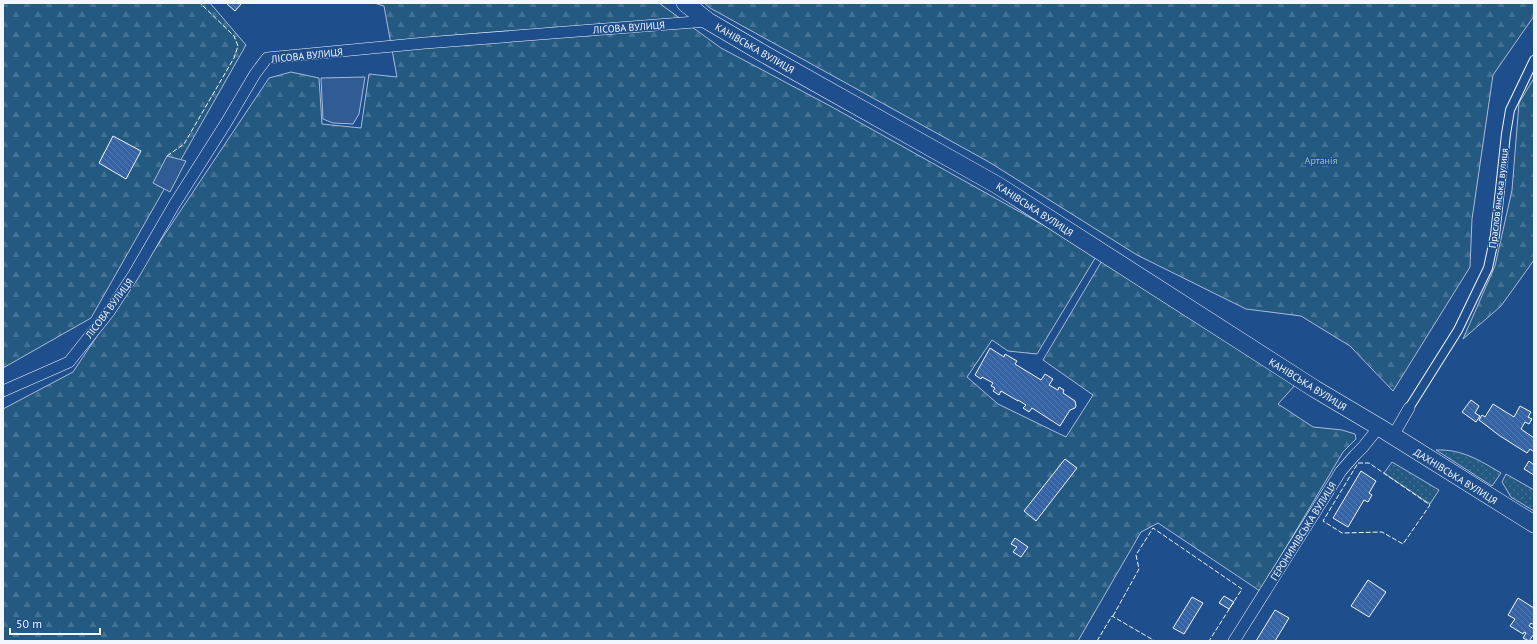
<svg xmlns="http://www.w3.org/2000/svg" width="1537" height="644" viewBox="0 0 1537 644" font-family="'PT Sans',sans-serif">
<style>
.grass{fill:url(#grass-dots);stroke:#a8bbd7}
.forest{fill:url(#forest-firs);stroke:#a8bbd7}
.parking{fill:#305b95;stroke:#a8bbd7}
.building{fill:url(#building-back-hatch);stroke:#f2f6ff}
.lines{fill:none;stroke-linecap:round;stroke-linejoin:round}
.pedestrian-casing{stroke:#f2f6ff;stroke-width:10}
.minor-casing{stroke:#f2f6ff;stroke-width:12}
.primary-casing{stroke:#f2f6ff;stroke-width:18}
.pedestrian{stroke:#1f4e8c;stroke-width:8}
.minor{stroke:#1f4e8c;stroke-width:11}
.primary{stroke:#1f4e8c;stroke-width:17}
.fence{stroke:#f2f6ff;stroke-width:1;stroke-dasharray:5 2;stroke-linecap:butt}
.labels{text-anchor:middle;stroke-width:3;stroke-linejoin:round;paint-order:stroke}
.street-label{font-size:10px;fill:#f2f6ff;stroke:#1f4e8c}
.park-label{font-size:10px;fill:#97c8a6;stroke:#1f4e8c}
</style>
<defs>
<pattern id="grass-dots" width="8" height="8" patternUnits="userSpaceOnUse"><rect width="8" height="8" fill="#245a82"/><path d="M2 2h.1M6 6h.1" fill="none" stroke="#447295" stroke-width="1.8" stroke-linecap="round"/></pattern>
<pattern id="forest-firs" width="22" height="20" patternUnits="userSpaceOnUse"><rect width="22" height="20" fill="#245a82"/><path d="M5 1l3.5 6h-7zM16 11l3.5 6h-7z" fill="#447295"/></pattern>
<pattern id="building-back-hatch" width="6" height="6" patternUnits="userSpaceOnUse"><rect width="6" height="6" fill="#3563a3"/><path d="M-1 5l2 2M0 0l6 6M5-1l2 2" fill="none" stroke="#537ab1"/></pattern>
</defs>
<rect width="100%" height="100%" fill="#1f4e8c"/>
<g class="grass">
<path d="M1436,450C1462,449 1479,460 1501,473L1492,486Z"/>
<path d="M1392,462L1439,490L1430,504L1384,473Z"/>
<path d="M1506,474L1534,490V511L1511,497L1502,482Z"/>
</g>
<g class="forest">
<path d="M3,3H210L246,45L91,318L3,368Z"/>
<path d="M374,3H659L721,48L832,107L1097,255L1037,354L1008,351L992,340L967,377L998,404L1066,437L1093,395L1043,360L1103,259L1296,384L1278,404L1313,427L1342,430L1355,434L1356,439L1343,452L1260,591L1158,523L1141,532L1078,641H3V409L73,372L269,78L291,72L319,78L322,124L361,128L369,74L397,77L384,6Z"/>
<path d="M704,3H1534V16L1493,75L1472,219L1470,267L1393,391L1350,346L1301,316L1246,309L1137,255L989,162L710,8Z"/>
<path d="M1534,78V260L1501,306L1463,339L1495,266L1512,190L1519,103Z"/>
</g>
<g class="parking">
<path d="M365,77L359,114L353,124L333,123L323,119L321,78Z"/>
<path d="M167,156L186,161L170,192L153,183Z"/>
</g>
<g class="building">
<path d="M226,3H242L235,11Z"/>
<path d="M113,136L141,151L126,179L99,163Z"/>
<path d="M990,348L1004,357L1005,354L1017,361L1015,364L1041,380L1045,374L1053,379L1049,385L1058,390L1059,387L1064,390L1063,393L1075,401L1076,406L1075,408L1070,410L1060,426L1032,408L1029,412L1023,408L1026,405L1018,400V401L1001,391L999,395L993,391L995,388L991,386L993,383L982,377L981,379L975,375Z"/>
<path d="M1471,400L1479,406L1475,413L1480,416L1476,422L1462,412Z"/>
<path d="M1493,404L1514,417L1520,406L1531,412L1528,417L1532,419L1529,424L1525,422L1521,429L1534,438V452L1530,449L1527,453L1500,436L1479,420L1482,415L1485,417Z"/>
<path d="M1065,459L1077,468L1036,521L1024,511Z"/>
<path d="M1529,461L1534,465V475L1524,469Z"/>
<path d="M1361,471L1376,481L1369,493L1372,495L1368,502L1364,500L1348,527L1333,518Z"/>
<path d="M1015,538L1028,547L1021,557L1013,552L1017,547L1011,544Z"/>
<path d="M1368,580L1386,592L1369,617L1351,606Z"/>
<path d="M1224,596L1234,602L1229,609L1219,603Z"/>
<path d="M1192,597L1203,603L1184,634L1173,628Z"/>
<path d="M1518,598L1534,608V625L1531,623L1529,626L1534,629V634L1529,641L1523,638L1526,633L1524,632L1523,634L1510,626L1515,619L1508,615Z"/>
<path d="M1275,610L1289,618L1275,641H1256Z"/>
</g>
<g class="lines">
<defs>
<path id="pedestrian" d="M1409,408L1458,330L1488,268L1495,235L1506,134L1510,110L1534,60"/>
<g id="minor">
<path d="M3,391L69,362L109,312L134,274L174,205L226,123L255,74L267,58L425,43L708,21"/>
<path d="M1393,436L1409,408"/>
<path d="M1234,641L1341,471L1355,455L1363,447L1379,427"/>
</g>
<path id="primary" d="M685,3L708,21L764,54L997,185L1315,389L1379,427L1534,524"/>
</defs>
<use href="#pedestrian" class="pedestrian-casing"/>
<use href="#minor" class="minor-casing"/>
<use href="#primary" class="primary-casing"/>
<use href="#pedestrian" class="pedestrian"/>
<use href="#minor" class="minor"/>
<use href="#primary" class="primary"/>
<g class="fence">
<path d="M167,156L184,144L234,58L238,46L234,36L200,3"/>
<path d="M1358,463H1369L1430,505L1403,544L1382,532L1342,533L1323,521Z"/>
<path d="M1113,616L1139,569L1136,555L1153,528L1242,589L1209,641"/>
<path d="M1097,641L1112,616L1155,641"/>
</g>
</g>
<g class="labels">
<g class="street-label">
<text transform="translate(629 27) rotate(-4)" y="4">ЛІСОВА ВУЛИЦЯ</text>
<text transform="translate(755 48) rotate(30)" y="4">КАНІВСЬКА ВУЛИЦЯ</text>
<text transform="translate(307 55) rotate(-6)" y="4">ЛІСОВА ВУЛИЦЯ</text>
<text transform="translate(1498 198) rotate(-83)" y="4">Прасловʼянська вулиця</text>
<text transform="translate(1035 209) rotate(33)" y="4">КАНІВСЬКА ВУЛИЦЯ</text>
<text transform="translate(109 308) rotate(-53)" y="4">ЛІСОВА ВУЛИЦЯ</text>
<text transform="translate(1308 384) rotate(32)" y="4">КАНІВСЬКА ВУЛИЦЯ</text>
<text transform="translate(1456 476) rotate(32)" y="4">ДАХНІВСЬКА ВУЛИЦЯ</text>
<text transform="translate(1303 531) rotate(-58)" y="4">ГЕРОНИМІВСЬКА ВУЛИЦЯ</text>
</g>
<g class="park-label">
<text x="1321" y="164">Артанія</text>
</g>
</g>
<rect width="1537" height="644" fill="none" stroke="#f2f6ff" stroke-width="8"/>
<path d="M10 628v6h90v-6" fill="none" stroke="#f2f6ff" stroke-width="2"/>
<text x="16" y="628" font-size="12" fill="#f2f6ff" stroke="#1f4e8c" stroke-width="3" paint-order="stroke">50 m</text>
</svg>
